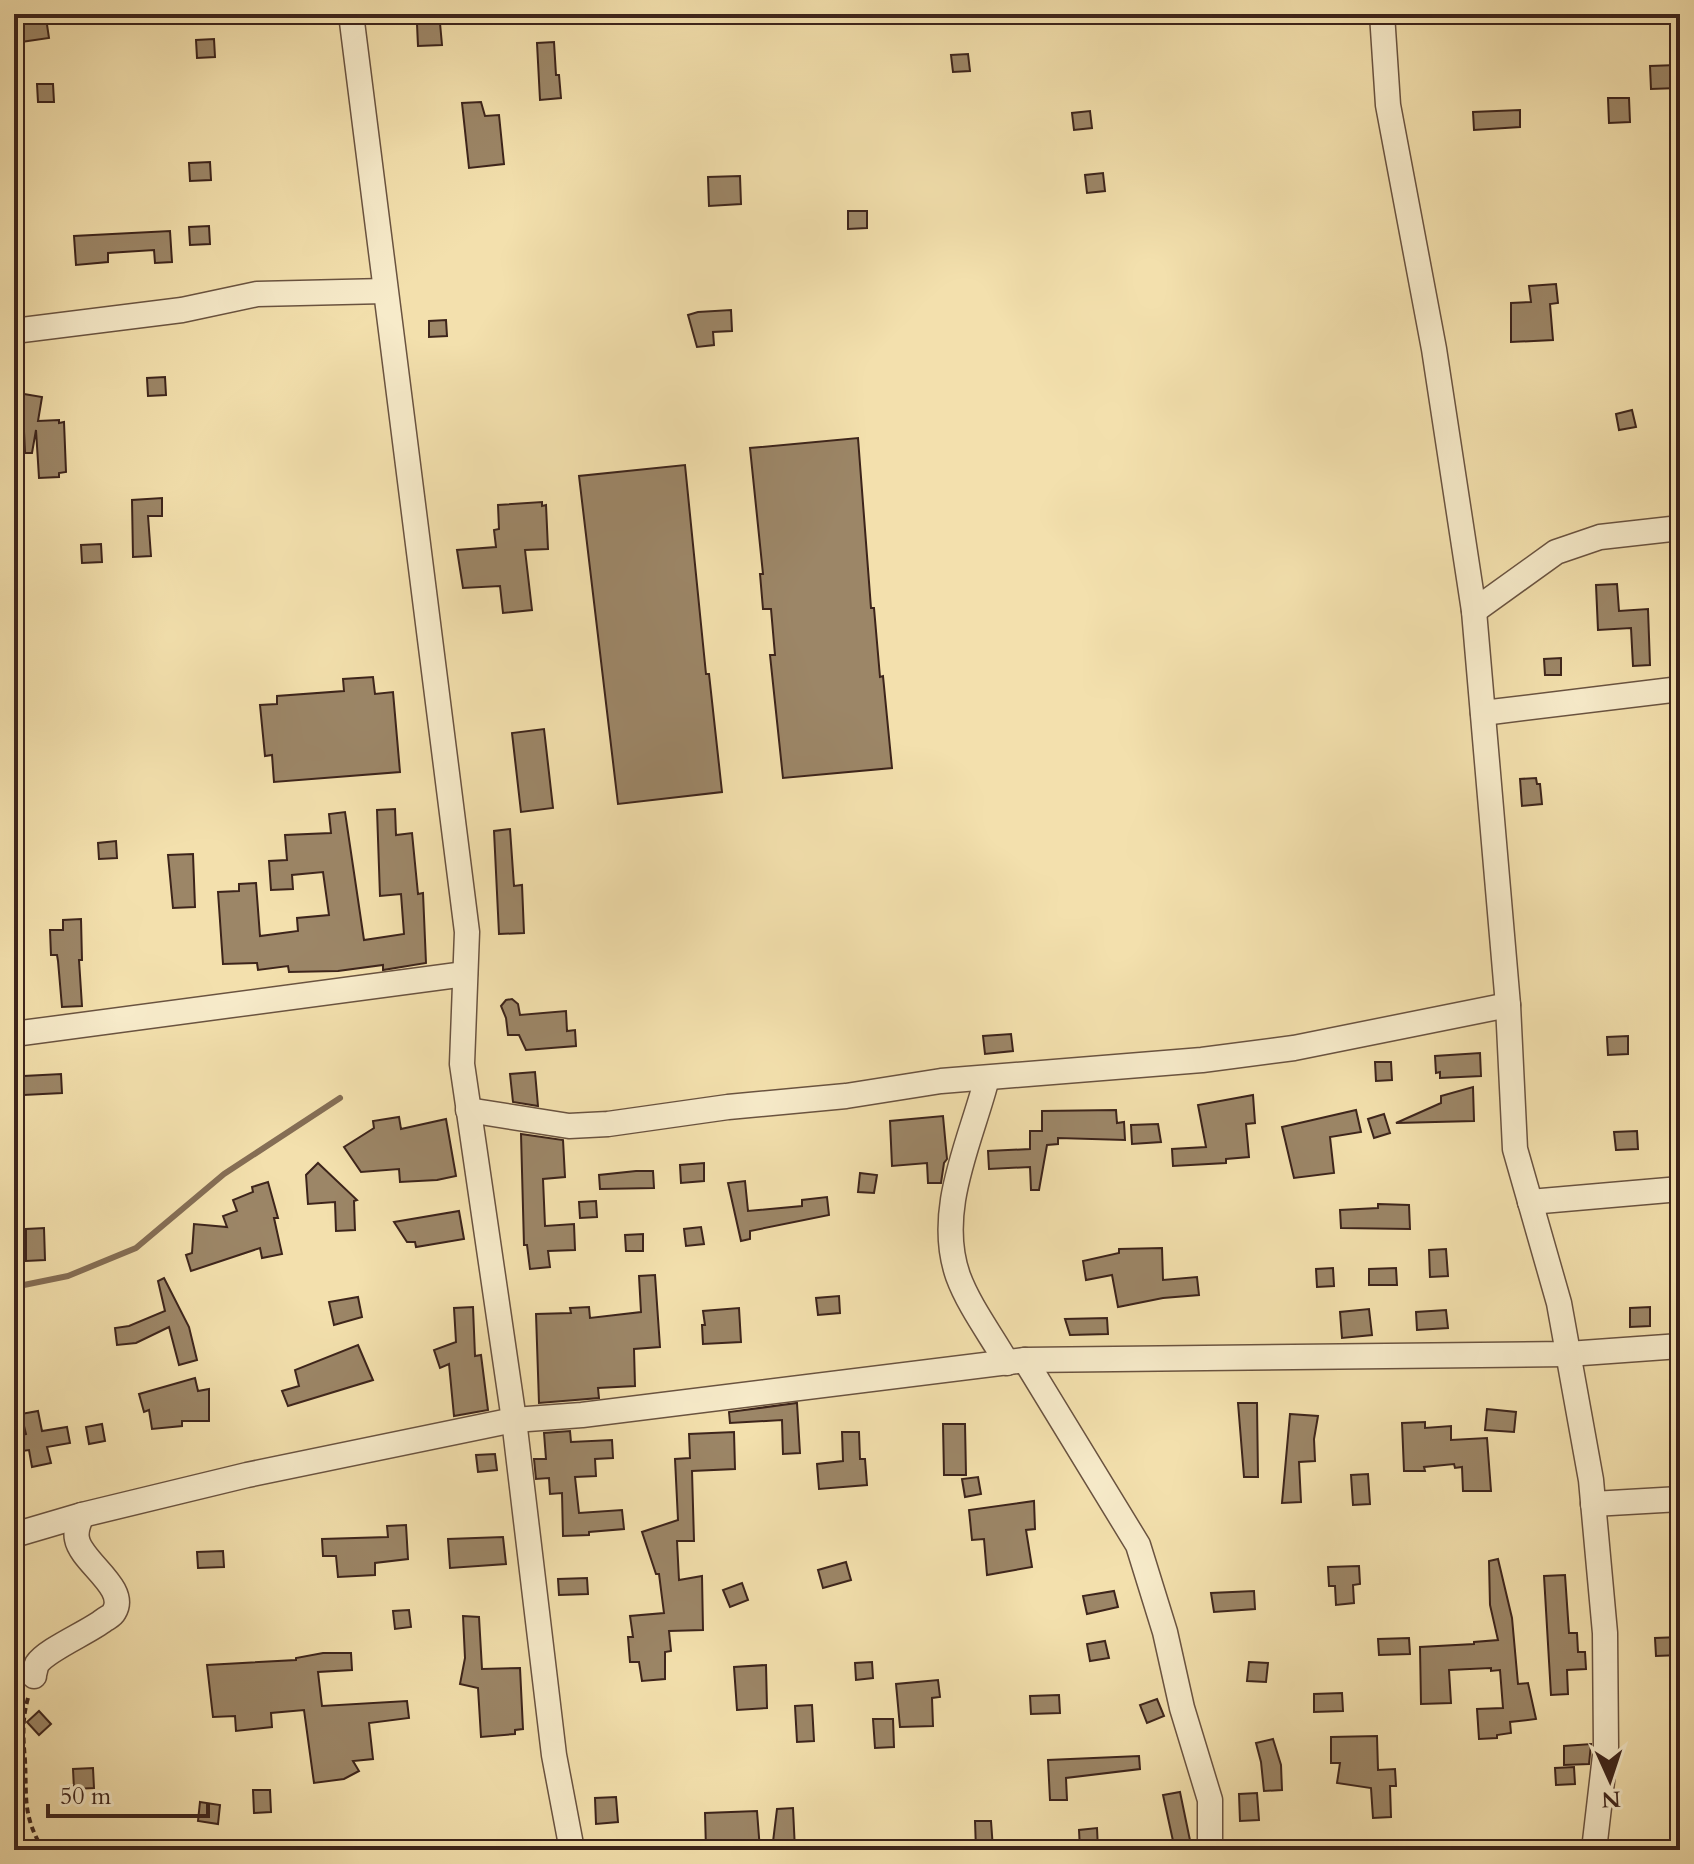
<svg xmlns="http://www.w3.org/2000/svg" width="1694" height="1864" viewBox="0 0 1694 1864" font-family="Cardo,serif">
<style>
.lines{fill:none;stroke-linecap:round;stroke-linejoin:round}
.stream{stroke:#856e55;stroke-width:6}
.building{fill:#9c8667;stroke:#3d241b;stroke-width:2}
.minor-casing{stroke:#6a5340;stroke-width:27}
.path{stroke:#3d241b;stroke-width:4;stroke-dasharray:6 4;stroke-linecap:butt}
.minor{stroke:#f7ebca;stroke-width:24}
</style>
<rect width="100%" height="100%" fill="#f3e0ad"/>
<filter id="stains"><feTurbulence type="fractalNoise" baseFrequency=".0025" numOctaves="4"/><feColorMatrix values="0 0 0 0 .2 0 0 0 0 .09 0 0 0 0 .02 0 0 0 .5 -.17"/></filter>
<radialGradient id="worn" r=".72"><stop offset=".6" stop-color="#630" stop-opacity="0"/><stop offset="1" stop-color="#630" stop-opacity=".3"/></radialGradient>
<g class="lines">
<path class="stream" d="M14,1287L68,1276L136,1248L224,1174L340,1098"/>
</g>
<g class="building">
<path d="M46,18L49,38L14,43V24Z"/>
<path d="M440,23L442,45L418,46L417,24Z"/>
<path d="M214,39L215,57L197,58L196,40Z"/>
<path d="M554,42L556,75H559L561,98L540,100L537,43Z"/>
<path d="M968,54L970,71L953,72L951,55Z"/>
<path d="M1677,65L1678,88L1651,89L1650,66Z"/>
<path d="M37,84H53L54,102H38Z"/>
<path d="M1608,98H1629L1630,122L1609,123Z"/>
<path d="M481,102L485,116L499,115L504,164L469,168L462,103Z"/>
<path d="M1520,110V127L1474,130L1473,112Z"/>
<path d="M1090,111L1092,128L1074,130L1072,113Z"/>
<path d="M210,162L211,180L190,181L189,163Z"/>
<path d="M1103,173L1105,191L1087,193L1085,175Z"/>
<path d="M740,176L741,204L709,206L708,177Z"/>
<path d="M848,211H867V228L848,229Z"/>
<path d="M209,226L210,244L190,245L189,227Z"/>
<path d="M170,231L172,262L155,263L154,250L108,253V262L76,265L74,236Z"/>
<path d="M1556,284L1558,303L1550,304L1553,340L1511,342V303L1531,302L1529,286Z"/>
<path d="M731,310L732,331L713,332L714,345L697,347L688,315L698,312Z"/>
<path d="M446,320L447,336L429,337V321Z"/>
<path d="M165,377L166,395L148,396L147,378Z"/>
<path d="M24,394L42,397L38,421L59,420V423L64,422L66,472L59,473V477L39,478L36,430L32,453H25L23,410H21Z"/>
<path d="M1632,410L1636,427L1619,430L1616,414Z"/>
<path d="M858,438L871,608H874L880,677L883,676L892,768L783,778L770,655H775L771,609H763L760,574H763L750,448Z"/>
<path d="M685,465L706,674H709L722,792L618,804L579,476Z"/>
<path d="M162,498V516H148L151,556L133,557L132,500Z"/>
<path d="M542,502V506L546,505L548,549L525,550L532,610L503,613L500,586L463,588L457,550L496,547L494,530L499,529L498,505Z"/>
<path d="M101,544L102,562L82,563L81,545Z"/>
<path d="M1617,584L1619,611L1648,609L1650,665L1633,666L1631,628L1598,630L1596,585Z"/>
<path d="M1561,658V675H1545L1544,659Z"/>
<path d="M373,677L375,694L393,692L400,772L274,782L272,755L265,756L260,705L277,704V696L344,691L343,679Z"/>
<path d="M544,729L553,808L521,812L512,733Z"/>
<path d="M1536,778L1537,784H1540L1542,804L1522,806L1520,779Z"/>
<path d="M395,809L396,835L412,833L418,894L423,893L426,963L383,970V965L338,971L289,972L288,966L258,970L257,963L223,964L218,892L239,891V884L256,883L260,936L298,931L297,918L329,915L323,872L292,875L293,889L271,890L269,861L287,860L285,835L331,833L329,814L345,812L364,940L404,934L401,894L380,896L377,810Z"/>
<path d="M510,829L514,886L522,885L524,933L499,934L494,831Z"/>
<path d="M116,841L117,858L99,859L98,843Z"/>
<path d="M193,854L195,907L173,908L168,855Z"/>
<path d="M81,919L82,960H79L82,1006L62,1007L58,961L57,955H51L50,930H63V920Z"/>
<path d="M512,999L518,1004L520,1015L566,1011L567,1031L575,1030L576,1046L526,1050L519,1035H508L506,1018L501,1006L506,1000Z"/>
<path d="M1011,1034L1013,1051L985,1054L983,1036Z"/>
<path d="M1628,1036V1054L1608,1055L1607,1037Z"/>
<path d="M1480,1053L1481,1076L1440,1078V1072L1436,1073L1435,1056Z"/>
<path d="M1375,1062H1391L1392,1080L1376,1081Z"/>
<path d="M535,1072L538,1106L513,1102L510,1074Z"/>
<path d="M61,1074L62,1093L24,1095V1076Z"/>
<path d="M1473,1087L1474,1121L1396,1123L1441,1103V1096Z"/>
<path d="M1253,1095L1255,1123L1246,1124L1249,1157L1226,1159V1163L1173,1166L1172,1149L1206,1147L1198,1105Z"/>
<path d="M1116,1110L1117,1123L1124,1122L1125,1140L1058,1138V1144L1047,1145L1039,1190H1031L1030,1167L989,1169L988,1151L1030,1149V1131H1042V1111Z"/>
<path d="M1356,1110L1361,1132L1330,1137L1334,1173L1294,1178L1282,1127Z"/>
<path d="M1384,1114L1390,1133L1374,1138L1368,1119Z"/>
<path d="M943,1116L947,1159L944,1163L941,1183H928L927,1163L892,1166L890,1121Z"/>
<path d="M399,1117L401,1129L446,1119L456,1176L437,1180L400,1182L399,1169L361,1172L344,1147L374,1128L373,1121Z"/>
<path d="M1158,1124L1161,1142L1132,1144L1131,1125Z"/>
<path d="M1637,1131L1638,1149L1616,1150L1614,1132Z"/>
<path d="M521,1134L563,1140L565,1177L543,1179L545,1226L574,1224L575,1250L548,1251L550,1267L530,1269L527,1245H524Z"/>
<path d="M318,1163L357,1200L354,1201L355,1230L336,1231L335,1202L308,1204L306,1175Z"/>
<path d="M704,1163V1181L681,1183L680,1165Z"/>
<path d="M636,1171H653L654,1188L600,1189L599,1175Z"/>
<path d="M860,1173L877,1175L874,1193L858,1192Z"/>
<path d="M745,1181L748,1211L802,1206V1200L827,1197L829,1215L750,1231V1239L741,1241L728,1183Z"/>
<path d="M268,1182L278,1218H274L282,1254L262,1258L260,1248L191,1271L186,1255L192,1253L194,1224L227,1227L223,1216L237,1211L233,1200L253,1192L252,1187Z"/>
<path d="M596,1201L597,1217L580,1218L579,1202Z"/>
<path d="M1378,1204L1409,1205L1410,1229L1341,1228L1340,1210L1378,1208Z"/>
<path d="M459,1211L464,1239L416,1247L415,1242H407L394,1222Z"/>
<path d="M701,1227L704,1244L686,1246L684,1229Z"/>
<path d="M44,1228L45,1260L26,1261V1229Z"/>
<path d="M643,1234V1251H626L625,1235Z"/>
<path d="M1162,1248L1163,1280L1197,1277L1199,1295L1163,1298L1118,1307L1112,1275L1086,1280L1083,1261L1119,1253V1249Z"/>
<path d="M1446,1249L1448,1276L1430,1277L1429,1250Z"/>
<path d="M1333,1268L1334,1286L1317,1287L1316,1269Z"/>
<path d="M1396,1268L1397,1285H1369V1269Z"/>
<path d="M655,1275L660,1347L634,1349L635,1386L598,1388L599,1398L539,1403L536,1314L571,1313L570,1308L589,1307L590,1318L641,1312L639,1276Z"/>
<path d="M164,1278L189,1327L197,1360L179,1365L169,1327L136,1343L117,1345L115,1328L129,1326L165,1311L158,1281Z"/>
<path d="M839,1296L840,1313L818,1315L816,1298Z"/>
<path d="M358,1297L362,1317L334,1325L329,1302Z"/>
<path d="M473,1307L475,1356L481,1355L488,1410L454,1416L449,1364L440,1368L434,1350L456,1342L454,1308Z"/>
<path d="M1650,1307V1326L1630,1327V1308Z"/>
<path d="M739,1308L741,1342L703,1344L702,1325H705L703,1311Z"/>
<path d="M1369,1309L1372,1335L1342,1338L1340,1312Z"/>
<path d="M1446,1310L1448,1328L1417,1330L1416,1312Z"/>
<path d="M1107,1318L1108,1334L1070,1335L1065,1319Z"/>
<path d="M358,1345L373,1380L288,1406L282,1391L299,1386L295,1370Z"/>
<path d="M195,1378L198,1391L209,1389V1421H182V1426L152,1429L149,1410L144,1412L139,1394Z"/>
<path d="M797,1403L800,1453L783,1454L782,1420L730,1423L729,1412Z"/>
<path d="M1238,1403H1257L1258,1477H1244Z"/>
<path d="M1487,1409L1516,1412L1514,1432L1485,1430Z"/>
<path d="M38,1411L42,1431L67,1427L70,1443L47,1447L51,1463L32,1467L29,1450L14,1452V1437L26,1434L21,1414Z"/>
<path d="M1290,1414L1318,1416L1314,1439L1315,1461L1299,1462L1301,1502L1282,1503Z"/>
<path d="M1425,1422V1428L1451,1426V1440L1487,1438L1491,1491H1463L1462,1467L1455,1468L1454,1464L1424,1467L1425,1471H1404L1402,1423Z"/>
<path d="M102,1424L105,1441L89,1444L86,1427Z"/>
<path d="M943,1424H965L966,1475H944Z"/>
<path d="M570,1431L571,1442L612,1440L613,1458L595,1459L596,1476L575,1477L579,1513L622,1510L624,1529L589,1532V1535L563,1536L562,1493L550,1494L549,1478L536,1479L534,1459H546L544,1433Z"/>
<path d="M734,1432L735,1469L692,1471L694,1541H677L679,1580L702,1576L703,1630L669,1631L671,1651L665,1652V1679L642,1681L639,1662H630L628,1637H633L630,1616L664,1613L659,1574H656L642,1532L678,1520L675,1459L690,1458L689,1434Z"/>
<path d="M842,1432H859L860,1459H865L867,1485L819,1489L817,1464L843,1461Z"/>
<path d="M495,1454L497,1470L478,1472L476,1455Z"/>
<path d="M1368,1474L1370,1504L1353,1505L1351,1475Z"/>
<path d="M978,1477L981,1494L965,1497L962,1479Z"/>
<path d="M1034,1501L1035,1529L1026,1530L1032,1567L987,1575L984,1539L972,1540L969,1510Z"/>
<path d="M406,1525L408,1559L375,1563V1575L338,1577L336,1556H323L322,1539L388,1537L387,1526Z"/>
<path d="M503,1537L506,1564L450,1568L448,1539Z"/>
<path d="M223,1551L224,1567L198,1568L197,1552Z"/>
<path d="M1498,1559L1512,1618L1518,1684L1528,1683L1536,1719L1510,1722L1511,1733L1497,1735V1738L1479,1739L1477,1709L1503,1708L1500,1670L1491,1671V1668L1449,1670L1451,1703L1421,1704L1420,1647L1474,1644V1642L1498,1640L1490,1605L1489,1561Z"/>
<path d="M846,1562L851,1580L823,1588L818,1570Z"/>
<path d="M1359,1566L1360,1584L1353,1585L1354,1603L1336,1605L1335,1586H1329L1328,1567Z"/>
<path d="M1565,1575L1569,1633H1577L1578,1652H1585L1586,1669L1567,1670L1568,1694L1551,1695L1544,1576Z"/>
<path d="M587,1578L588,1594L559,1595L558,1579Z"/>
<path d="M742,1583L748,1600L730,1607L723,1590Z"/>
<path d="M1114,1591L1118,1607L1087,1614L1083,1596Z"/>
<path d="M1254,1591L1255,1609L1214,1612L1211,1593Z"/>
<path d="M409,1610L411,1627L395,1629L393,1611Z"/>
<path d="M463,1616L479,1617L482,1669L520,1668L523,1729L515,1730V1734L481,1737L478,1688L460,1684L465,1658Z"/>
<path d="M1680,1637V1655L1656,1656L1655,1638Z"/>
<path d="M1409,1638L1410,1654L1379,1655L1378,1639Z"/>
<path d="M1105,1641L1109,1658L1090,1661L1087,1644Z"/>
<path d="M323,1653H351L352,1670L318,1672L322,1706L407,1701L409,1718L369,1723L373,1759L353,1761L359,1771L344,1779L314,1783L304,1710L271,1713L272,1727L236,1731L235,1716L213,1717L207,1665L296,1660V1658Z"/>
<path d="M872,1662L873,1678L856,1680L855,1663Z"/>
<path d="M1249,1662L1268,1663L1266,1682L1247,1681Z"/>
<path d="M766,1665L767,1708L737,1710L734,1667Z"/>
<path d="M938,1680L940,1697L932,1698L933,1726L900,1727L896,1684Z"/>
<path d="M1342,1693L1343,1711L1314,1712V1694Z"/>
<path d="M1059,1695L1060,1713L1031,1714L1030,1696Z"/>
<path d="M1157,1699L1164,1716L1147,1723L1140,1705Z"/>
<path d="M812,1705L814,1741L797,1742L795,1706Z"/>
<path d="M39,1711L51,1724L39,1735L27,1722Z"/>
<path d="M873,1719H893L894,1747L875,1748Z"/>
<path d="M1377,1736L1378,1770L1395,1769L1396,1786H1390L1391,1817L1373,1818L1371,1788L1337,1783L1340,1763H1331V1737Z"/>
<path d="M1273,1739L1281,1765L1282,1790L1264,1791L1261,1762L1256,1743Z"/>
<path d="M1591,1744L1589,1764L1564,1765V1746Z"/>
<path d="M1139,1756L1140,1769L1066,1778L1067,1800H1050L1048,1760Z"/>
<path d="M1574,1767L1575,1784L1556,1785L1555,1768Z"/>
<path d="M93,1768L94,1788L74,1789L73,1769Z"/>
<path d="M253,1790H270L271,1812L254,1813Z"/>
<path d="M1180,1792L1192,1850H1175L1163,1795Z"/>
<path d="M1257,1793L1259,1820L1240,1821L1239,1794Z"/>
<path d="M616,1797L618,1822L596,1824L595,1798Z"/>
<path d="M200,1802L220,1805L218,1824L198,1821Z"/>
<path d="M793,1808L795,1850H772L777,1809Z"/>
<path d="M757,1811L760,1850H706L705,1813Z"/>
<path d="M975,1821H991L993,1849L976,1850Z"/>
<path d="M1097,1828L1098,1850H1080L1079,1830Z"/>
</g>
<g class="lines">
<defs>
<g id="minor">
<path d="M351,14L467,932L462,1064L514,1420L554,1755L572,1850"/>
<path d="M1382,14L1388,105L1434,349L1474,611L1508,1005L1515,1149L1559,1303L1591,1480L1605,1633L1606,1747L1594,1850"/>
<path d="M14,331L182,310L257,294L385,291"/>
<path d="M1474,611L1556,552L1600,537L1680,528"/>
<path d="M1483,713L1680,689"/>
<path d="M14,1034L465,974"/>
<path d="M987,1078C971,1141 935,1210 958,1276C969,1306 991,1335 1007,1363"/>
<path d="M468,1110L569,1126L608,1124L728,1107L846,1096L941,1081L1202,1060L1294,1048L1508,1005"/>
<path d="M1530,1202L1680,1189"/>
<path d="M1025,1360L1568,1354L1680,1346"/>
<path d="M1593,1504L1680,1499"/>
<path d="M14,1535L82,1515L247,1475L514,1420L582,1415L1025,1360L1138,1545L1165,1632L1182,1708L1210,1800V1850"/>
<path d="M34,1676C34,1674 36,1666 37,1664C46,1650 89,1632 104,1620C108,1617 112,1616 114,1612C129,1588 81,1562 77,1539C75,1530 79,1522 82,1515"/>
</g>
</defs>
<use href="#minor" class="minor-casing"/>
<path class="path" d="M28,1698C22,1719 23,1738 25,1760C27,1799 22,1814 43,1850"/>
<use href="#minor" class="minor"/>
</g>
<rect width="1694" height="1864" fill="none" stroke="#f3e0ad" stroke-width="48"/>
<rect x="16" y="16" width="1662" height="1832" fill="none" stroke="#3d241b" stroke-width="4"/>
<rect x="24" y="24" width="1646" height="1816" fill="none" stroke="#3d241b" stroke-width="2"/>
<g transform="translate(1610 1780) rotate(177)" stroke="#f7ebca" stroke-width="6" paint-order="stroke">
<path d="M0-6L14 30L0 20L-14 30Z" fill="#3d241b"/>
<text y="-12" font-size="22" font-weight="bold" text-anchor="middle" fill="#3d241b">N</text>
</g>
<path d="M48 1804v12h160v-12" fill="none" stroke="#3d241b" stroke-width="4"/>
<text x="60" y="1804" font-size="24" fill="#3d241b" stroke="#f7ebca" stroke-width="6" paint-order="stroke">50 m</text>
<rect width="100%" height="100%" filter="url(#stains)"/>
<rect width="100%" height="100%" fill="url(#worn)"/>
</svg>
